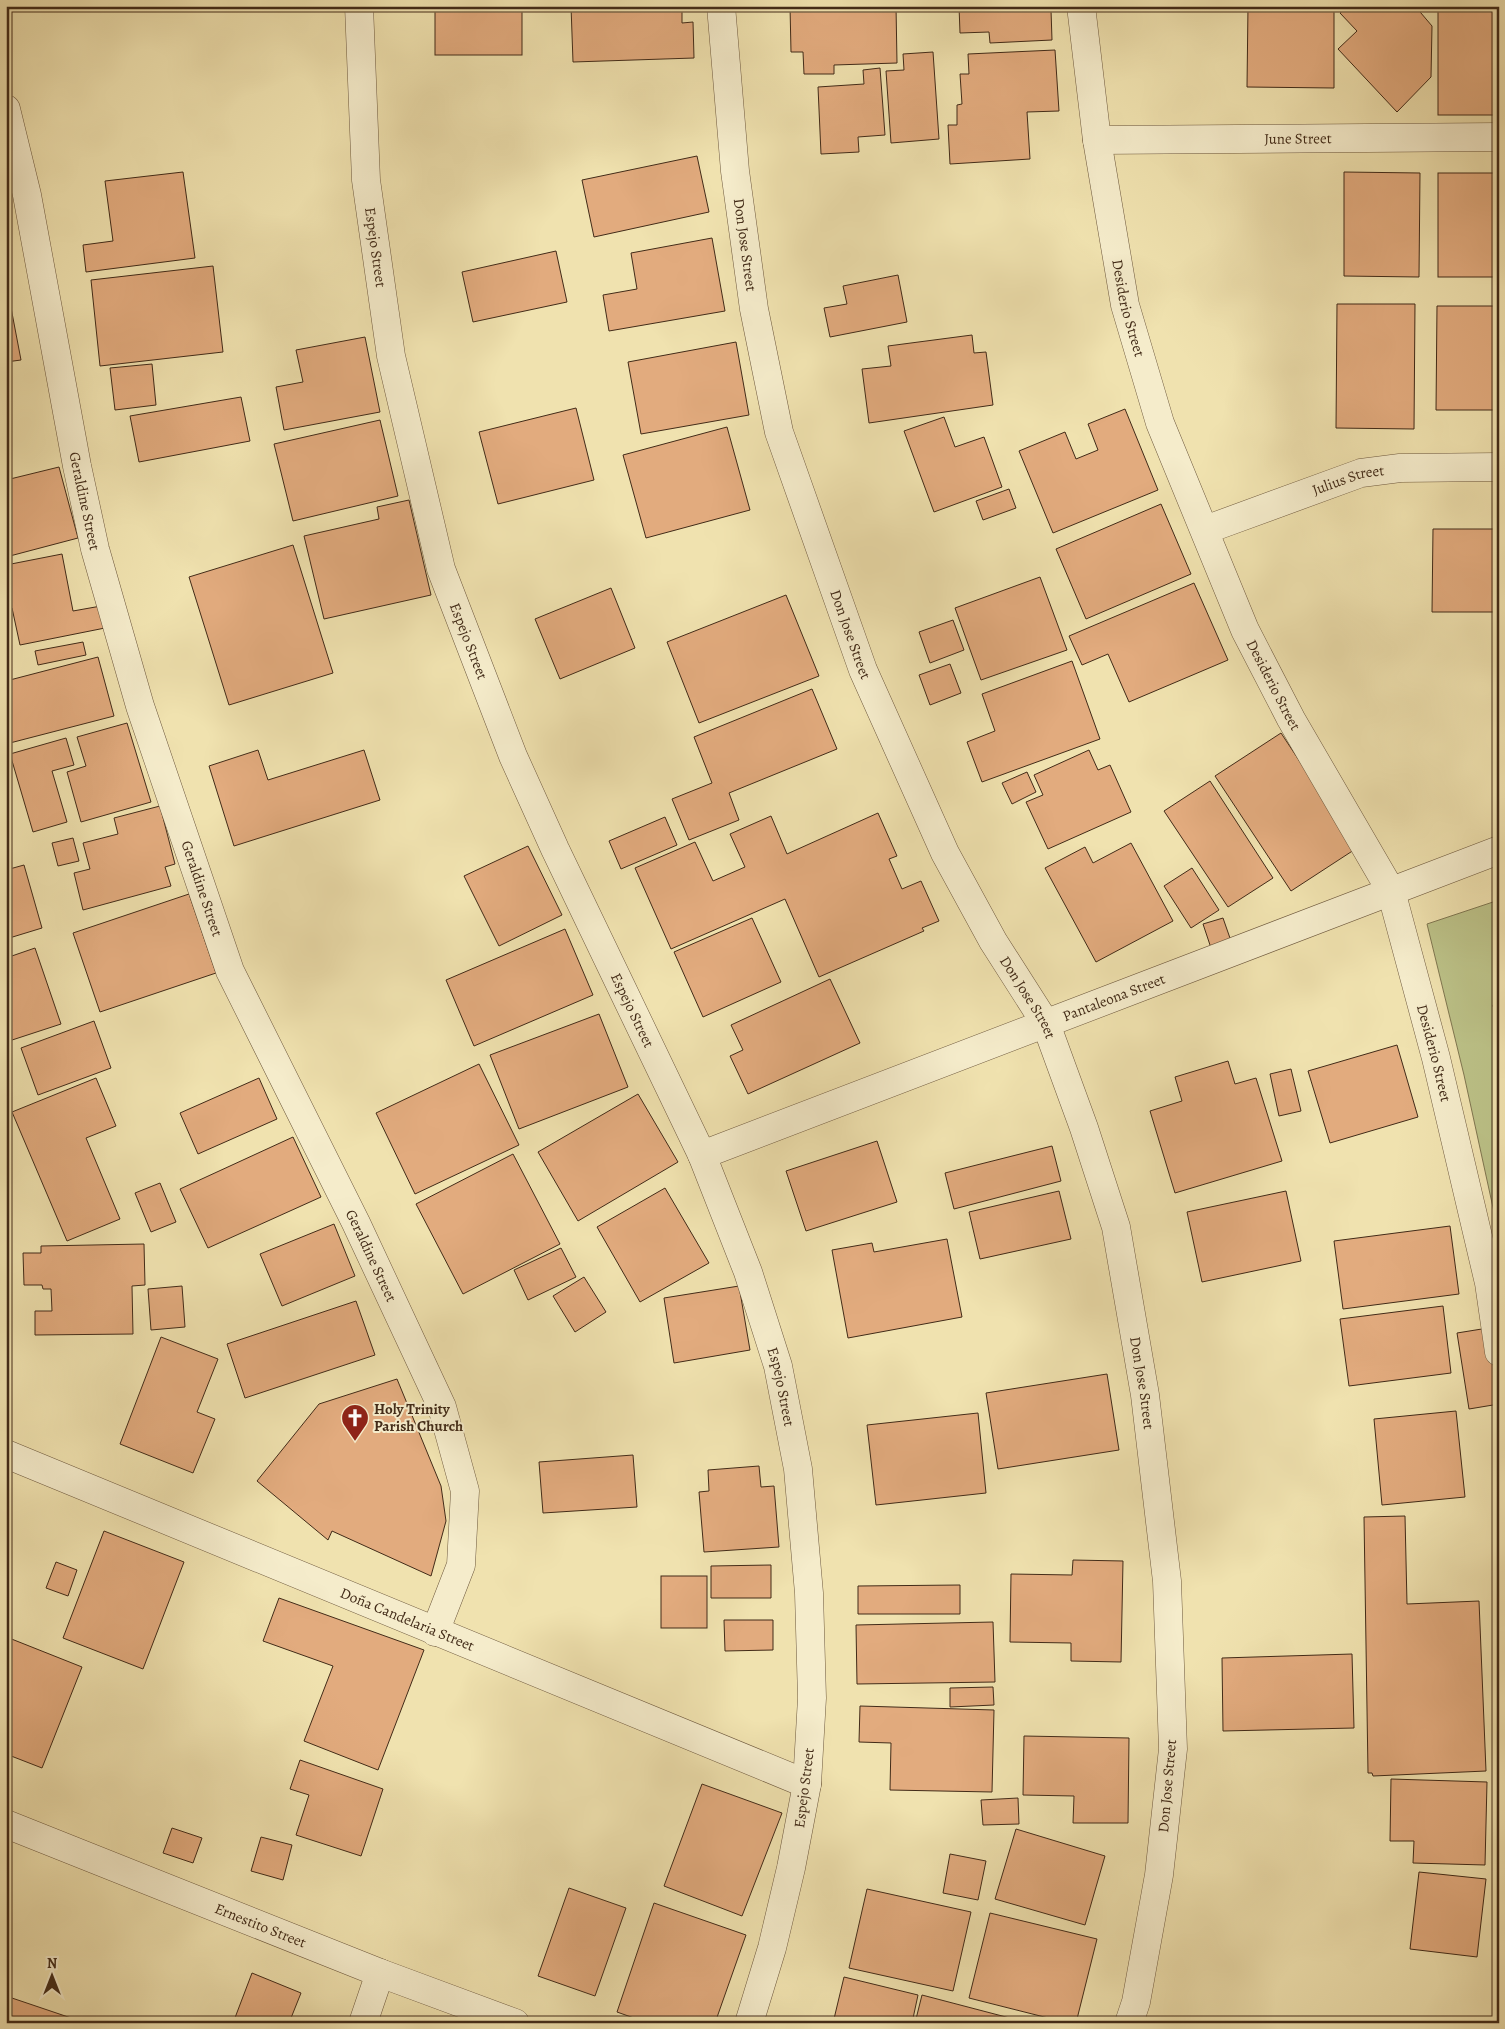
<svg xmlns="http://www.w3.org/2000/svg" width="1505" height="2029" viewBox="0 0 1505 2029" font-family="Alegreya,serif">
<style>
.green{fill:#bcc288;stroke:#7f7650}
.building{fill:#e2ab7e;stroke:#422b18}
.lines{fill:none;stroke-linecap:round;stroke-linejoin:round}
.street-casing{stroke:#6e593e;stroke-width:29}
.path{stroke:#422b18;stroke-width:3;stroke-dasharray:1 2.5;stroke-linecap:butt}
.street{stroke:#f5eccb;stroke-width:28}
.labels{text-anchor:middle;stroke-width:4;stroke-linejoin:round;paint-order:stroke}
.street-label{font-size:15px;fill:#422b18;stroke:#f5eccb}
.poi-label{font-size:15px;font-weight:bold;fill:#422b18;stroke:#f5eccb;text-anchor:start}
</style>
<rect width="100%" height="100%" fill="#f0e2af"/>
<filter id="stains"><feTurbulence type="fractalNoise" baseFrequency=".004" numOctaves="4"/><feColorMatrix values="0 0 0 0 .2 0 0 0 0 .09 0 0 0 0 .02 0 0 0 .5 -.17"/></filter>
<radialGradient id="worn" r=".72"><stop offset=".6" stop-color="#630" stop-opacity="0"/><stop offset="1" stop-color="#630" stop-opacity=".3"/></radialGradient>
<path class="green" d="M1499,900V1235L1464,1075L1427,924Z"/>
<g class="building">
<rect x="435" y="6" width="87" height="49"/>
<path d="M571,6H682V23L693,22L694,58L573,62Z"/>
<path d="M790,6H896L897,63L834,65V74H804L803,52H791Z"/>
<path d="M959,6H1046V10H1051L1052,40L990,43L989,32L960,33Z"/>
<path d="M1248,6H1334V88L1247,87Z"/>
<path d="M1348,6H1415L1432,26L1431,77L1397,112L1338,49L1357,31L1340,13Z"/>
<rect x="1438" y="6" width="61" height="109"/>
<path d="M1055,50L1059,111L1027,112L1030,159L950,164L948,125H957V105L962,104L960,74H969L968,54Z"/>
<path d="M933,52L939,139L891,143L886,71L904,70L903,54Z"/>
<path d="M880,68L885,135L858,137L859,152L821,154L818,87L864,84L863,70Z"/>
<path d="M697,156L709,212L594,237L582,180Z"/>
<path d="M183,172L195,258L86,272L83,245L113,241L105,181Z"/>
<path d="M1344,172L1420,173L1419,277L1344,276Z"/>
<rect x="1438" y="173" width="61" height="104"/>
<path d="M712,238L725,311L609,331L603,295L637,289L631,253Z"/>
<path d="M556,251L567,302L473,322L462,272Z"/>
<path d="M213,266L223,352L100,366L91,280Z"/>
<path d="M898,275L907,322L830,337L824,308L847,304L843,286Z"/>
<path d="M6,292H8L21,360L6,362Z"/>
<path d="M1337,304H1415L1414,429L1336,428Z"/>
<path d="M1437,306H1499V410H1436Z"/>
<path d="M972,335L974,353L986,352L993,405L869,423L862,369L891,366L888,346Z"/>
<path d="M365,337L380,412L284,430L276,387L303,382L296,350Z"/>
<path d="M736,342L749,415L641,434L628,362Z"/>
<path d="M152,364L156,405L115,410L110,368Z"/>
<path d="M241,397L250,441L139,462L130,416Z"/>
<path d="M576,408L594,480L498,504L479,432Z"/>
<path d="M1125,409L1158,490L1053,533L1019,451L1065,432L1076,459L1098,450L1088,424Z"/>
<path d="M944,417L955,447L984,437L1002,487L934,512L904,431Z"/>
<path d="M380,420L398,496L293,521L274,444Z"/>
<path d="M727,427L750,510L646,538L623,455Z"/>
<path d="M59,467L78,538L6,557V480Z"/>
<path d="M1009,489L1016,508L983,520L976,501Z"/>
<path d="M409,500L431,595L324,619L304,536L379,519L377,507Z"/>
<path d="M1161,504L1191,574L1086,619L1056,549Z"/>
<path d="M1433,529H1499V612H1432Z"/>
<path d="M293,545L333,673L229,705L189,577Z"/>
<path d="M62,554L73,611L101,606L105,628L20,645L12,608L6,609V565Z"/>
<path d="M1040,577L1067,650L981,680L955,608Z"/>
<path d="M1194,583L1228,660L1129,702L1108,654L1082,665L1069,636Z"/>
<path d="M611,588L635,648L560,679L535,619Z"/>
<path d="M786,595L819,676L699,723L667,642Z"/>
<path d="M953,620L964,650L930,663L919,632Z"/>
<path d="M83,642L86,655L38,665L35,651Z"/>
<path d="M98,657L114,716L6,744V681Z"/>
<path d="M1072,661L1100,739L982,782L967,742L995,731L982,694Z"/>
<path d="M950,664L961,693L930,705L919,675Z"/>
<path d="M812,689L837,749L729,793L739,820L689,840L672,799L712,783L694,737Z"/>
<path d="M127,723L151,802L81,822L67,772L86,766L77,737Z"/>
<path d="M1281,733L1357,848L1291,891L1215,776Z"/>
<path d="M66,738L74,765L52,771L67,822L33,832L10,754Z"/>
<path d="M258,750L268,780L364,750L380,800L234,846L209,766Z"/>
<path d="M1089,750L1098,770L1110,765L1131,812L1048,849L1026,802L1043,795L1034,775Z"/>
<path d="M1027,772L1036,792L1012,804L1002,783Z"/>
<path d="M1210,781L1273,878L1228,907L1164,811Z"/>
<path d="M160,806L175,864L165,867L171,886L83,910L74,873L90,869L83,843L118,834L114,818Z"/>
<path d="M878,813L897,856L889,859L902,889L921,881L939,921L922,928L924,931L819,977L785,899L671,949L635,868L695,842L713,881L745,867L730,834L771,816L787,854Z"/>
<path d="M665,817L677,845L621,869L609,841Z"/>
<path d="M73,838L79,861L58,866L52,843Z"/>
<path d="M1131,843L1173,921L1096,962L1045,868L1085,847L1093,863Z"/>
<path d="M528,846L562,915L499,946L464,876Z"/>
<path d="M24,865L42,928L6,939V870Z"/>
<path d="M1192,868L1219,910L1191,928L1164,886Z"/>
<path d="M189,894L216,973L100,1012L73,933Z"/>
<path d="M752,918L781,982L703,1017L674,952Z"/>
<path d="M1223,918L1231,941L1211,948L1203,924Z"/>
<path d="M565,929L593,995L474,1046L446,980Z"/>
<path d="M35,948L61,1024L6,1042V958Z"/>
<path d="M830,979L860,1043L748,1094L730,1056L743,1050L731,1025Z"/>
<path d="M599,1014L628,1087L519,1129L490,1055Z"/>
<path d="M94,1021L111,1068L38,1095L21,1048Z"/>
<path d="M1397,1045L1418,1117L1330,1143L1308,1071Z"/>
<path d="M1228,1061L1235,1084L1256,1078L1282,1161L1175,1193L1150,1111L1182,1101L1175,1077Z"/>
<path d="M479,1064L519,1145L415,1194L376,1113Z"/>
<path d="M1291,1069L1301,1111L1279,1116L1270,1074Z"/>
<path d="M96,1078L116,1126L86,1138L120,1219L67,1241L12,1112Z"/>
<path d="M259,1078L277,1119L198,1154L180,1113Z"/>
<path d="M638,1094L678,1162L578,1221L538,1152Z"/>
<path d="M293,1137L321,1197L208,1248L180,1189Z"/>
<path d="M877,1141L897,1202L806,1231L786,1171Z"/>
<path d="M1052,1146L1061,1181L954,1209L945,1173Z"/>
<path d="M513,1154L560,1244L463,1294L416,1204Z"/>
<path d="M160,1183L176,1222L151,1232L135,1193Z"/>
<path d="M665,1188L709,1263L640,1302L597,1227Z"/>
<path d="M1059,1191L1071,1239L980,1259L969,1212Z"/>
<path d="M1286,1191L1301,1261L1202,1282L1187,1212Z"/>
<path d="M334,1224L355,1276L282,1306L260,1254Z"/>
<path d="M1450,1226L1459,1294L1343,1309L1334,1241Z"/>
<path d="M947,1239L962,1317L848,1338L832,1250L872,1243L874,1252Z"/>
<path d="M144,1244L145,1285L132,1286L133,1334L35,1335V1311H52L51,1289H43L42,1285H24L23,1253H41V1246Z"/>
<path d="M561,1248L576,1277L528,1300L514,1270Z"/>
<path d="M584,1277L606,1312L575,1332L553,1296Z"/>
<path d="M182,1286L185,1327L151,1330L148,1289Z"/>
<path d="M739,1286L750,1350L674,1363L664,1298Z"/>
<path d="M356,1301L375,1355L245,1398L227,1344Z"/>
<path d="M1443,1306L1451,1373L1349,1386L1340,1319Z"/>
<path d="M1488,1328L1499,1404L1469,1409L1457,1333Z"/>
<path d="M161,1337L218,1359L197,1412L215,1419L193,1473L120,1444Z"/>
<path d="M1107,1374L1119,1450L998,1469L986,1393Z"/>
<path d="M397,1379L441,1486L446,1521L431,1576L332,1531L328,1540L257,1481L319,1404Z"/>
<path d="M1456,1411L1465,1497L1382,1505L1374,1419Z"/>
<path d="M978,1413L986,1493L876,1505L867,1425Z"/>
<path d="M633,1455L637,1507L543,1513L539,1462Z"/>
<path d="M759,1466L761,1487L774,1486L779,1547L704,1552L699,1492L709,1491L708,1470Z"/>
<path d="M1405,1516L1407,1604L1479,1601L1486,1771L1373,1776L1372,1773H1368L1364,1517Z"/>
<path d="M104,1531L184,1562L143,1669L63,1638Z"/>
<path d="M1073,1560L1123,1561L1121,1662L1071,1661V1643L1010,1642L1011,1574L1072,1575Z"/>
<path d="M56,1562L77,1570L68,1596L46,1588Z"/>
<path d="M771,1565V1598H711V1566Z"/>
<rect x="661" y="1576" width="46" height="52"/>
<path d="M960,1585V1614H858V1586Z"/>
<path d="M279,1598L424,1650L378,1770L304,1741L333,1666L263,1641Z"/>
<path d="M724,1620H773V1650L725,1651Z"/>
<path d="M993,1622L995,1682L857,1684L856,1625Z"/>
<path d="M9,1638L82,1667L42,1768L6,1754V1645Z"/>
<path d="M1352,1654L1354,1728L1223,1731L1222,1658Z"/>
<path d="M993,1687L994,1705L950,1707V1688Z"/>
<path d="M860,1706L994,1710L992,1792L890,1790L891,1743L859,1742Z"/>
<path d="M1024,1736L1129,1738L1128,1823H1073L1074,1796L1023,1795Z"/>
<path d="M300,1760L383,1789L361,1856L296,1835L309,1795L290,1789Z"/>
<path d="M1391,1779L1487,1782L1485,1865L1413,1863L1414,1841H1390Z"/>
<path d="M702,1784L782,1813L742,1916L664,1886Z"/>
<path d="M1018,1798L1019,1824L983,1825L981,1800Z"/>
<path d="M172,1828L202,1838L193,1863L163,1853Z"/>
<path d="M1016,1829L1105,1856L1085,1925L995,1899Z"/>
<path d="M261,1837L292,1845L283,1880L251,1871Z"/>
<path d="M950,1854L986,1861L978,1900L943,1893Z"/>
<path d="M1419,1872L1486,1879L1477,1957L1410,1949Z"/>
<path d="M569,1888L626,1908L595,1996L538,1976Z"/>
<path d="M867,1889L971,1912L953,1991L849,1968Z"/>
<path d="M654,1903L746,1935L715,2023H648L617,2012Z"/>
<path d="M990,1913L1097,1939L1076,2023H1068L969,1998Z"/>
<path d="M252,1973L301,1993L289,2023H233Z"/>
<path d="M844,1977L918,1995L912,2023H833Z"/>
<path d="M922,1995L1025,2022L915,2023Z"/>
<path d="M6,1996L86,2023H6Z"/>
</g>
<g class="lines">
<defs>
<g id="street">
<path id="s1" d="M359,6L366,180L391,356L441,569L513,756L555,849L702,1155L748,1272L778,1366L798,1469L809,1593L812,1698L807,1784L791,1868L772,1948L749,2023"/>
<path id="s2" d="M721,6L735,171L754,309L779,432L863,670L945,853L993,941L1046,1024L1084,1128L1116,1227L1145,1395L1167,1581L1173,1749L1159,1875L1136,2002L1129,2023"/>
<path id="s3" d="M1081,6L1097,140L1125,305L1160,423L1245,630L1291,719L1391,891L1436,1058L1489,1283L1499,1352"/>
<path id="s4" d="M6,109L27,195L77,466L95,549L140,706L230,971L356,1223L442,1407L465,1491L461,1565L435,1632"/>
<path id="s5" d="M1097,140L1499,137"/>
<path id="s6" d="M1205,530L1361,473L1400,468L1499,467"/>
<path id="s7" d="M702,1155L1499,850"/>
<path id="s8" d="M6,1454L807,1784"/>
<path id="s9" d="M6,1824L380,1973L515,2023"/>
<path d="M363,2023L380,1973"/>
</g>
</defs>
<use href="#street" class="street-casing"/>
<path class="path" d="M1499,992L1494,1006L1499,1018"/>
<use href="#street" class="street"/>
</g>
<defs>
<symbol id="church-pin" viewBox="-11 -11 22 30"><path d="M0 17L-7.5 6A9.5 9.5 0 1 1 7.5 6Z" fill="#8f2418" stroke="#f5eccb"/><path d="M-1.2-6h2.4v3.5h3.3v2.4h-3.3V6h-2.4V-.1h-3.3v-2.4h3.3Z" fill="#fff"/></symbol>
</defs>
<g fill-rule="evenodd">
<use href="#church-pin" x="339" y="1402" width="32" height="43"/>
</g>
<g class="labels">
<g class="street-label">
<text dy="5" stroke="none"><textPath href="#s5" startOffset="201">June Street</textPath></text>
<text dy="5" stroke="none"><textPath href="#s2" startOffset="240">Don Jose Street</textPath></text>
<text dy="5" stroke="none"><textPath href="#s1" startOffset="242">Espejo Street</textPath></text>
<text dy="5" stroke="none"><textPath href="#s3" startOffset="306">Desiderio Street</textPath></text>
<text dy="5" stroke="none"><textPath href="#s6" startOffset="152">Julius Street</textPath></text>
<text dy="5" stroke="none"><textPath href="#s4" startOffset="400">Geraldine Street</textPath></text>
<text dy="5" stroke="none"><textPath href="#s2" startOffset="645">Don Jose Street</textPath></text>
<text dy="5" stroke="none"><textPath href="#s1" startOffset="648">Espejo Street</textPath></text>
<text dy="5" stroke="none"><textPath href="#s3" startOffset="711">Desiderio Street</textPath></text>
<text dy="5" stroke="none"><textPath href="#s4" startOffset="805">Geraldine Street</textPath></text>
<text dy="5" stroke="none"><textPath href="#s7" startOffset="441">Pantaleona Street</textPath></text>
<text dy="5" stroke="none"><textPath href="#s2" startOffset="1050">Don Jose Street</textPath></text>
<text dy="5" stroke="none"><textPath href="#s1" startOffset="1052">Espejo Street</textPath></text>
<text dy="5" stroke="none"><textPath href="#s3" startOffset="1116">Desiderio Street</textPath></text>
<text dy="5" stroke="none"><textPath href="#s4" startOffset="1210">Geraldine Street</textPath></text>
<text dy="5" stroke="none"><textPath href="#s2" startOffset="1455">Don Jose Street</textPath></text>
<text dy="5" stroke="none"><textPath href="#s1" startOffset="1458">Espejo Street</textPath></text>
<text dy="5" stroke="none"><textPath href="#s8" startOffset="434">Doña Candelaria Street</textPath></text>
<text transform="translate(1167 1786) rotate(-85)" y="5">Don Jose Street</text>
<text transform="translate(804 1788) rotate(-83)" y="5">Espejo Street</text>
<text dy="5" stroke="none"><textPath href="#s9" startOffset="274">Ernestito Street</textPath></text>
</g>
<g class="poi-label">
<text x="374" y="1414">Holy Trinity<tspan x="374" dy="17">Parish Church</tspan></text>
</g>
</g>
<rect width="1505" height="2029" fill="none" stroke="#f0e2af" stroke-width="25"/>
<rect x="8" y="8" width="1490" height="2014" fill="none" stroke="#422b18" stroke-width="2.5"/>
<rect x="12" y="12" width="1480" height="2004" fill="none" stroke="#422b18"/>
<g transform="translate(52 1976)" stroke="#f5eccb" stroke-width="4" paint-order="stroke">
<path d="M0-4L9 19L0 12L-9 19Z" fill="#422b18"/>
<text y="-8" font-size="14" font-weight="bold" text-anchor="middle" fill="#422b18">N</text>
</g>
<rect width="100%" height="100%" filter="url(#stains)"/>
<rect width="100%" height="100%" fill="url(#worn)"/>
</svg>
